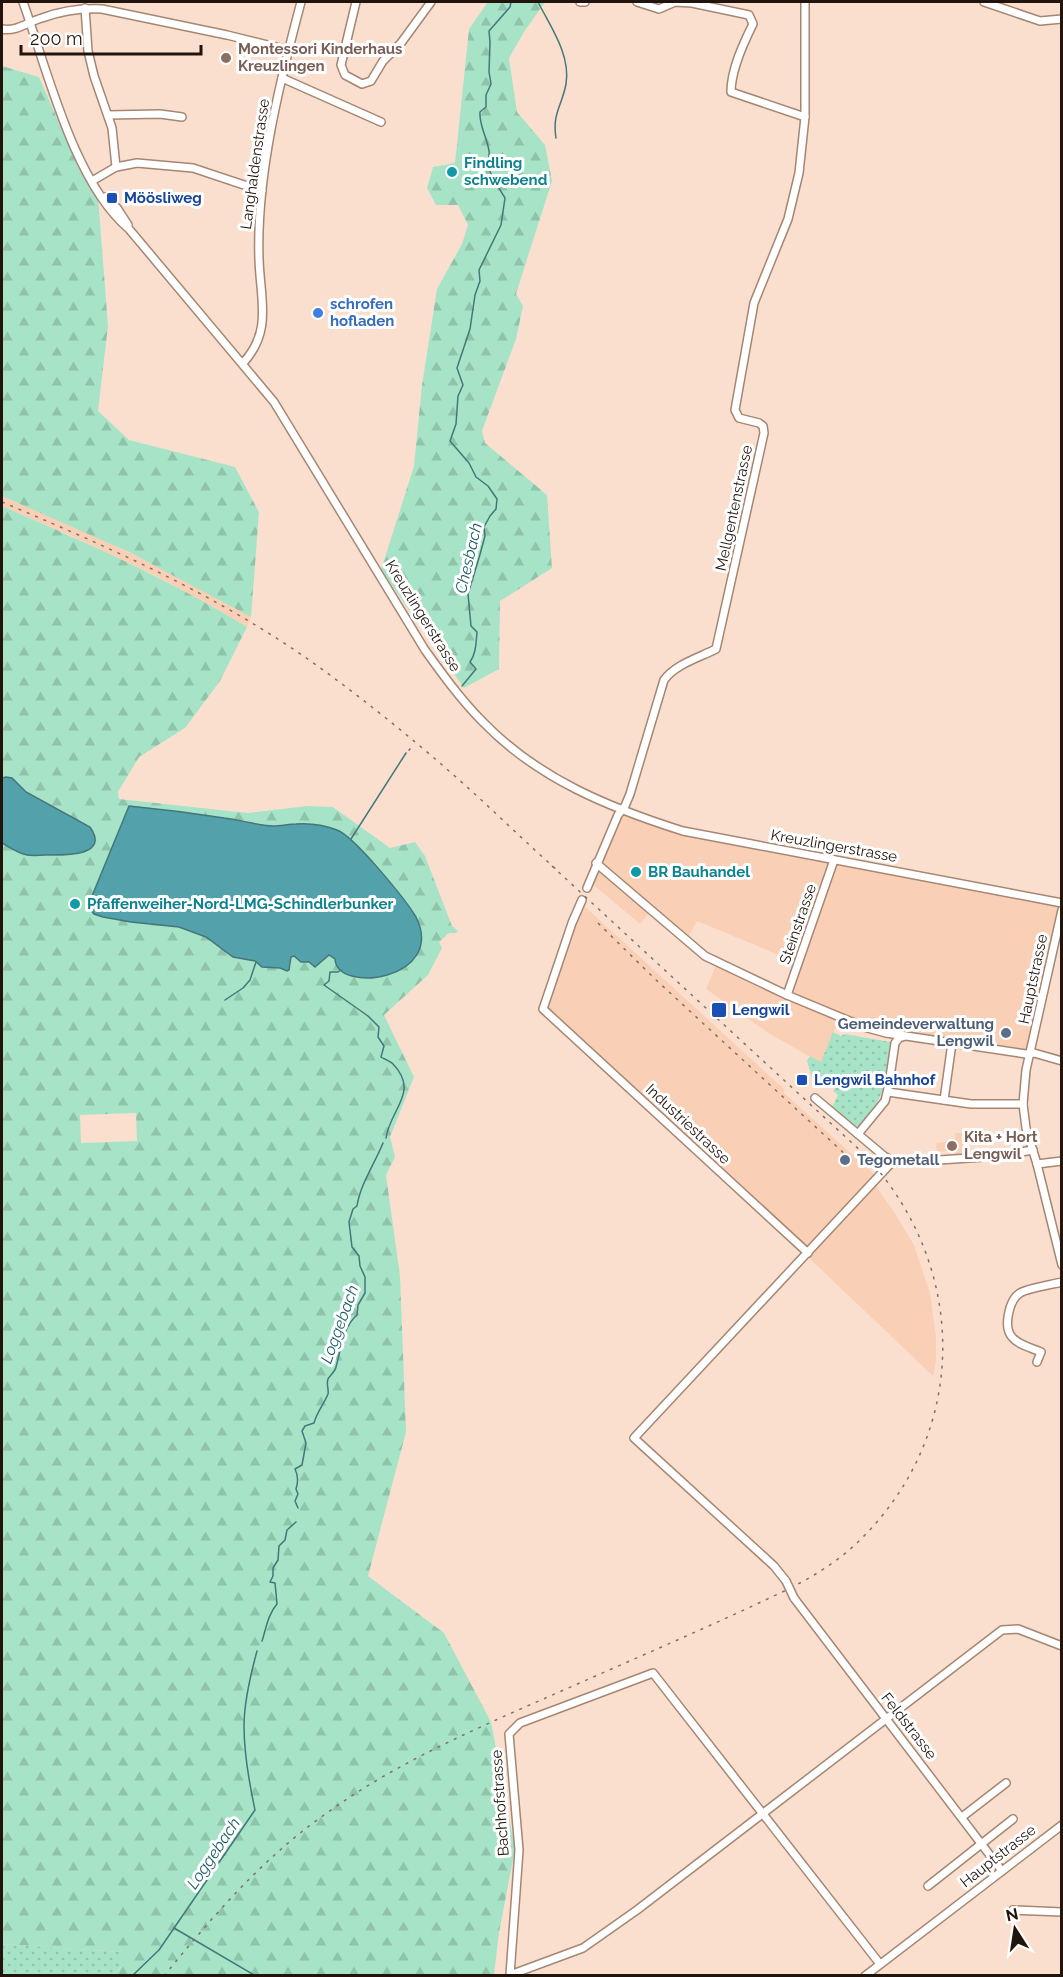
<svg xmlns="http://www.w3.org/2000/svg" width="1063" height="1977" viewBox="0 0 1063 1977" font-family="Raleway,sans-serif">
<style>
.built{fill:#f9cfb5}
.grass{fill:url(#grass-dots)}
.forest{fill:url(#forest-firs);fill-rule:evenodd}
.water{fill:#52a1ab;stroke:#43777b;stroke-width:1.5}
.lines{fill:none;stroke-linecap:round;stroke-linejoin:round}
.stream{stroke:#43777b;stroke-width:1.5}
.minor-casing{stroke:#a58672;stroke-width:10}
.minor{stroke:#fff;stroke-width:7}
.rail{stroke:#837064;stroke-width:1.5;stroke-dasharray:3 6;stroke-linecap:butt}
.minor-bridge-casing{stroke:#a58672;stroke-width:10;stroke-linecap:butt}
.minor-bridge{stroke:#fff;stroke-width:7}
.education-dot{fill:#8d6e63;stroke:#fff;stroke-width:2}
.culture-dot{fill:#0f9aa8;stroke:#fff;stroke-width:2}
.transit-dot{fill:#1a4fb4;stroke:#fff;stroke-width:2}
.shop-dot{fill:#3f7fe0;stroke:#fff;stroke-width:2}
.service-dot{fill:#5c6f8a;stroke:#fff;stroke-width:2}
.labels{text-anchor:middle;stroke-width:6;stroke-linejoin:round;paint-order:stroke}
.education-label{font-size:15px;font-weight:bold;fill:#785e54;stroke:#fff;text-anchor:start}
.culture-label{font-size:15px;font-weight:bold;fill:#0d838f;stroke:#fff;text-anchor:start}
.street-label{font-size:15px;fill:#20140c;stroke:#fff}
.transit-label{font-size:15px;font-weight:bold;fill:#164399;stroke:#fff;text-anchor:start}
.shop-label{font-size:15px;font-weight:bold;fill:#366cbe;stroke:#fff;text-anchor:start}
.service-label{font-size:15px;font-weight:bold;fill:#4e5e75;stroke:#fff;text-anchor:end}
.water-label{font-size:16px;font-style:italic;fill:#1b5d65;stroke:#fff}
</style>
<defs>
<pattern id="grass-dots" width="8" height="8" patternUnits="userSpaceOnUse" patternTransform="scale(1.5)"><rect width="8" height="8" fill="#a7e4c7"/><path d="M2 2h.1M6 6h.1" fill="none" stroke="#8fc3aa" stroke-width="1.8" stroke-linecap="round"/></pattern>
<pattern id="forest-firs" width="22" height="20" patternUnits="userSpaceOnUse" patternTransform="scale(1.5)"><rect width="22" height="20" fill="#a7e4c7"/><path d="M5 1l3.5 6h-7zM16 11l3.5 6h-7z" fill="#8fc3aa"/></pattern>
</defs>
<rect width="100%" height="100%" fill="#fbdfce"/>
<g class="built">
<path d="M2,496L84,531L165,570L251,617L247,627L212,606L158,577L72,536L2,506Z"/>
<path d="M622,810L683,831L1061,903V910L1030,1053L905,1036L840,1017L821,1063L770,1034L706,989L716,965L782,996L796,962L697,921L686,941L651,910L640,924L589,881Z"/>
<path d="M581,903L785,1090L783,1092L877,1177L873,1182L894,1212L914,1245L930,1293L936,1337V1360L933,1376L811,1260L808,1253L543,1009Z"/>
<path d="M955,1133H967L966,1154L955,1155V1150L937,1152L936,1143L955,1141Z"/>
</g>
<g class="grass">
<path d="M833,1032L841,1036L845,1034L890,1042C887,1069 886,1095 868,1117C865,1122 860,1128 854,1126C846,1124 838,1114 831,1109L838,1095L833,1091L838,1084L826,1075L815,1088L807,1061L810,1056L821,1062Z"/>
<path d="M2,1944L123,1952L122,1966L113,1975H2Z"/>
</g>
<g class="forest">
<path d="M488,2H545L524,32L509,58L517,112L545,145L552,181L516,294L523,306L516,339L482,431L485,443L547,495L552,568L500,601L499,669L464,688L381,570L414,466L422,385L437,289L462,244L468,225L458,205H436L427,188L433,167L455,163L469,29Z"/>
<path d="M2,66L39,77L78,167L98,196L108,326L98,411L129,440L235,467L259,512L251,617L129,552L2,496Z"/>
<path d="M2,506C85,542 169,579 247,627L220,681L185,728L139,757L118,792L119,799L248,813L307,806L333,807L390,848L415,842L425,856L452,926L458,931L456,933H449L439,942L442,948L428,975L384,1015L414,1077L390,1137L395,1157L386,1175L400,1276L406,1432L368,1576L444,1633L491,1722L515,1849L499,1933L494,1975H113L122,1966V1952L2,1944V843L27,855L61,856L90,827L26,792L12,778H2ZM227,818L274,826L299,824L351,839L397,889L366,977C352,976 338,974 335,959L329,955L315,967L310,962L294,956L291,957V966L282,970L280,968L262,967C251,957 243,962 232,956C222,951 215,941 205,936C174,922 136,923 103,917ZM136,1113L137,1141L81,1143L80,1115Z"/>
</g>
<g class="water">
<path d="M6,777L12,778L26,792L90,827C111,857 63,855 46,855C40,855 33,856 27,855C19,854 9,847 2,843V778Z"/>
<path d="M129,806C160,809 192,813 224,818C240,820 257,825 273,826C281,826 289,824 296,824C310,823 324,825 337,830C354,836 406,900 416,917C447,979 337,995 335,959L329,955L315,967L309,962H301L294,956L291,957L289,970L287,971L280,968L262,967L255,961L233,957L206,937L179,927L131,922L103,917L94,914L90,909V901Z"/>
</g>
<g class="lines">
<g class="stream">
<path d="M538,2C550,26 571,55 566,84C562,106 552,113 556,138"/>
<path d="M462,686L476,669L470,662C476,654 476,643 477,632L471,626L468,594L479,558L485,536L484,527L490,516L496,509L497,499L488,486L476,477L469,463L450,441L456,424L458,396L463,385L457,368L470,329L475,295L480,281L479,270L501,225L505,198C498,187 492,177 487,165C488,160 490,155 489,151C487,137 479,126 480,112L486,107V95L491,84L489,72L490,42L489,31L510,7L511,2"/>
<path d="M409,750L410,749"/>
<path d="M351,839L406,753"/>
<path d="M341,970L338,972H330L329,981L324,985L368,1016L379,1027L378,1037L384,1046L381,1057C384,1059 390,1061 393,1064C420,1092 390,1109 386,1138"/>
<path d="M225,1000L243,988L250,980L256,962"/>
<path d="M298,1508L295,1501L298,1494L296,1489C298,1483 298,1475 295,1469L302,1465L306,1443L302,1431L305,1426L314,1423C317,1412 324,1404 328,1394C329,1389 326,1384 328,1379C330,1375 335,1372 336,1367C341,1350 342,1328 357,1315L358,1305L365,1293V1277L360,1266L359,1256L352,1247L349,1222L353,1209L357,1206C360,1185 375,1163 383,1143"/>
<path d="M262,1641C266,1629 268,1614 277,1604L275,1583L270,1582L273,1576V1568L278,1560L279,1546L285,1540L287,1530L296,1522"/>
<path d="M174,1928L256,1976"/>
<path d="M132,1976L159,1950L255,1810C249,1782 244,1754 244,1726C244,1703 251,1673 257,1651"/>
</g>
<defs>
<g id="minor">
<path d="M23,2C47,69 74,183 129,229L274,402L425,650C443,675 461,700 483,722C538,779 610,808 683,831L1062,903"/>
<path d="M356,2L341,65L345,75L362,84L371,81L383,61L401,43L431,2"/>
<path d="M580,2H585"/>
<path d="M637,2L659,9L675,2L692,3L749,15L753,24C743,44 731,70 731,92L805,117"/>
<path d="M984,2L1040,21L1062,19"/>
<path d="M85,8L88,51L94,76L112,128L116,167"/>
<path d="M2,29C16,32 28,22 42,18C61,11 82,8 102,9L227,35L288,50"/>
<path d="M282,78L381,122"/>
<path d="M108,115L160,114L182,117"/>
<path d="M92,181L116,167L137,163L193,168L262,191"/>
<path d="M105,197L117,208L128,225"/>
<path d="M243,363C273,331 260,298 259,259C256,177 280,81 301,2"/>
<path d="M596,863L705,956L787,995L864,1027L886,1033L1026,1054L1034,1053L1062,1061"/>
<path d="M587,888L618,815L625,806L630,794L664,680C676,664 698,658 716,649L764,433L763,426L759,423L739,418L735,410L754,303L788,219L799,173L805,117V2"/>
<path d="M582,900L572,923L543,1009L808,1253"/>
<path d="M1062,910L1026,1070L1023,1104L1026,1128L1037,1164L1062,1265"/>
<path d="M787,995L834,860"/>
<path d="M888,1092L971,1104H1023"/>
<path d="M815,1098L884,1156L896,1163L998,1156L1033,1150"/>
<path d="M944,1100L952,1043"/>
<path d="M858,1134L885,1101L889,1084L895,1043L899,1038L905,1036"/>
<path d="M1037,1164L1062,1161"/>
<path d="M1037,1362L1041,1352C1032,1348 1018,1345 1012,1337C1003,1327 1009,1300 1020,1293C1029,1288 1050,1285 1062,1282"/>
<path d="M786,1581L774,1566L634,1438L892,1162"/>
<path d="M794,1598L1002,1871"/>
<path d="M962,1817L1006,1783"/>
<path d="M928,1886L1013,1819"/>
<path d="M1013,1910L1062,1912"/>
<path d="M880,1964L653,1673L520,1723L509,1734L519,1850L510,1975L583,1948L637,1910L1002,1630L1018,1629L1062,1646"/>
<path d="M865,1976L1062,1825"/>
</g>
</defs>
<use href="#minor" class="minor-casing"/>
<use href="#minor" class="minor"/>
<g class="rail">
<path d="M2,502C111,548 222,597 319,667C367,702 413,739 457,778C491,808 523,840 557,870"/>
<path d="M598,923L655,979L846,1155"/>
<path d="M164,1976C212,1917 262,1859 324,1815C391,1766 466,1733 541,1700C620,1665 700,1631 778,1594C810,1579 840,1561 864,1536C971,1427 967,1263 864,1154L552,866"/>
</g>
<defs>
<path id="minor-bridge" d="M786,1581L794,1598"/>
</defs>
<use href="#minor-bridge" class="minor-bridge-casing"/>
<use href="#minor-bridge" class="minor-bridge"/>
</g>
<g class="education-dot">
<circle cx="226" cy="58" r="6"/>
<circle cx="952" cy="1146" r="6"/>
</g>
<g class="culture-dot">
<circle cx="452" cy="172" r="6"/>
<circle cx="636" cy="872" r="6"/>
<circle cx="75" cy="904" r="6"/>
</g>
<g class="transit-dot">
<rect x="106" y="192" width="12" height="12" rx="3"/>
<rect x="711" y="1002" width="16" height="16" rx="3"/>
<rect x="796" y="1074" width="12" height="12" rx="3"/>
</g>
<circle class="shop-dot" cx="318" cy="313" r="6"/>
<g class="service-dot">
<circle cx="1006" cy="1033" r="6"/>
<circle cx="845" cy="1160" r="6"/>
</g>
<g class="labels">
<g class="education-label">
<text x="238" y="54">Montessori Kinderhaus<tspan x="238" dy="17">Kreuzlingen</tspan></text>
<text x="964" y="1142">Kita + Hort<tspan x="964" dy="17">Lengwil</tspan></text>
</g>
<g class="culture-label">
<text x="464" y="168">Findling<tspan x="464" dy="17">schwebend</tspan></text>
<text x="648" y="877">BR Bauhandel</text>
<text x="87" y="909">Pfaffenweiher-Nord-LMG-Schindlerbunker</text>
</g>
<g class="street-label">
<text transform="translate(255 164) rotate(-82)" y="5">Langhaldenstrasse</text>
<text transform="translate(734 508) rotate(-78)" y="5">Mellgentenstrasse</text>
<text transform="translate(423 616) rotate(58)" y="5">Kreuzlingerstrasse</text>
<text transform="translate(834 846) rotate(10)" y="5">Kreuzlingerstrasse</text>
<text transform="translate(798 924) rotate(-71)" y="5">Steinstrasse</text>
<text transform="translate(1033 979) rotate(-78)" y="5">Hauptstrasse</text>
<text transform="translate(688 1124) rotate(43)" y="5">Industriestrasse</text>
<text transform="translate(909 1726) rotate(52)" y="5">Feldstrasse</text>
<text transform="translate(500 1803) rotate(-94)" y="5">Bachhofstrasse</text>
<text transform="translate(998 1856) rotate(-38)" y="5">Hauptstrasse</text>
</g>
<g class="transit-label">
<text x="124" y="203">Möösliweg</text>
<text x="732" y="1015">Lengwil</text>
<text x="814" y="1085">Lengwil Bahnhof</text>
</g>
<g class="shop-label">
<text x="330" y="309">schrofen<tspan x="330" dy="17">hofladen</tspan></text>
</g>
<g class="service-label">
<text x="994" y="1029">Gemeindeverwaltung<tspan x="994" dy="17">Lengwil</tspan></text>
<text x="857" y="1165" text-anchor="start">Tegometall</text>
</g>
<g class="water-label">
<text transform="translate(468 558) rotate(-77)" y="6">Chesbach</text>
<text transform="translate(339 1324) rotate(-70)" y="6">Loggebach</text>
<text transform="translate(213 1853) rotate(-56)" y="6">Loggebach</text>
</g>
</g>
<rect width="1063" height="1977" fill="none" stroke="#20140c" stroke-width="6"/>
<g transform="translate(1015 1929) rotate(348)" stroke="#ffffff" stroke-width="4.5" paint-order="stroke">
<path d="M0-4.5L10 22L0 15L-10 22Z" fill="#20140c"/>
<text y="-9" font-size="16" font-weight="bold" text-anchor="middle" fill="#20140c">N</text>
</g>
<path d="M21 45v9h180v-9" fill="none" stroke="#20140c" stroke-width="3"/>
<text x="30" y="45" font-size="18" fill="#20140c" stroke="#ffffff" stroke-width="4.5" paint-order="stroke">200 m</text>
</svg>
